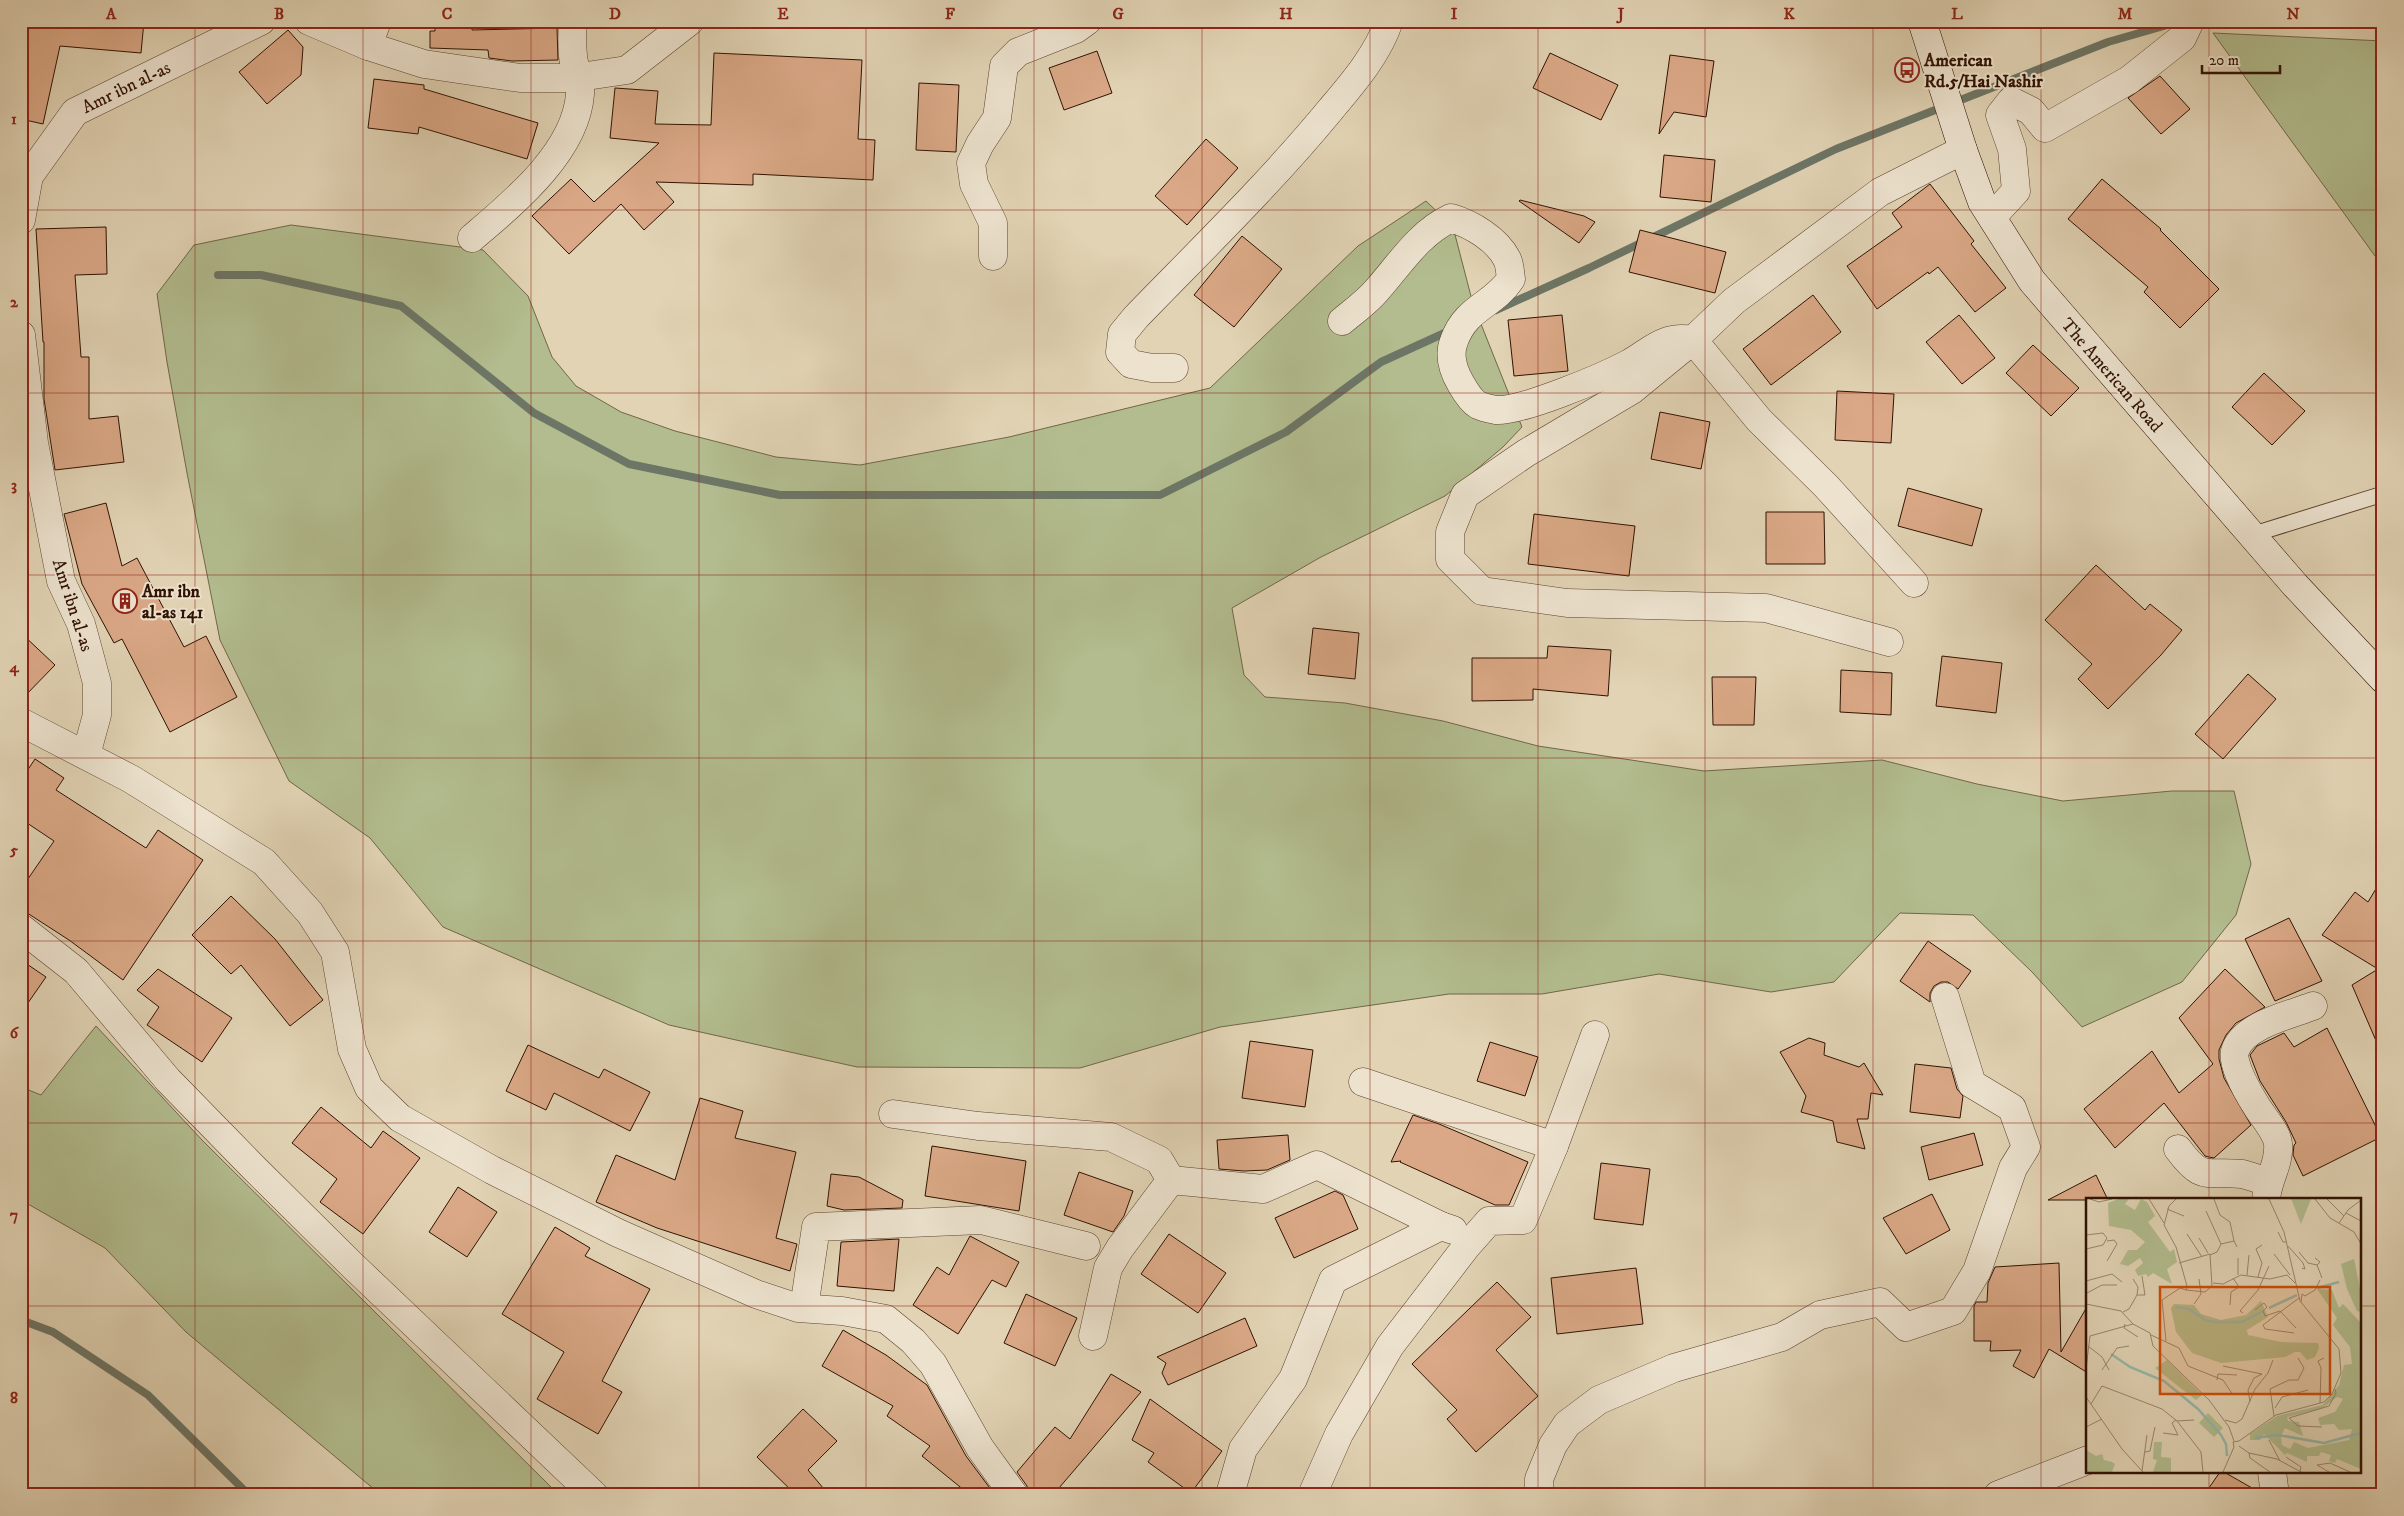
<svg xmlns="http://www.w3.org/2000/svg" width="2404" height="1516" viewBox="0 0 2404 1516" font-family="'IM FELL DW Pica',serif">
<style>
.green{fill:#b2bc8e;stroke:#716748}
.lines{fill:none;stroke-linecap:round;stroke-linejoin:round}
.stream{stroke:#6d7666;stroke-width:8}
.building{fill:#daa886;stroke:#301202}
.service-casing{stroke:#5c422e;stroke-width:17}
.minor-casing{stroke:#5c422e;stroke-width:29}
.tertiary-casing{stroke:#5c422e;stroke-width:29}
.secondary-casing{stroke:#301202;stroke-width:29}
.service{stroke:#ece2ce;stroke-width:15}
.minor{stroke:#ece2ce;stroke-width:28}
.tertiary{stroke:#ece2ce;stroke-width:28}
.secondary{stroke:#ece2ce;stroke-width:28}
.grid{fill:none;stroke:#8f2418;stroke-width:1;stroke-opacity:0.55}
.labels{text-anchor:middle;stroke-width:4;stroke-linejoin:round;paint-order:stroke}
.poi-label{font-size:18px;font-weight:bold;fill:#301202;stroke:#ece2ce;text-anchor:start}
.street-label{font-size:18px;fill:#301202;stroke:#ece2ce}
.inset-river{fill:none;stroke:#95b8a9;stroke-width:2.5}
.inset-road{fill:none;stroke:#9a866d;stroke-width:1}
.view{fill:#cc4e0a;fill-opacity:0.15;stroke:#cc4e0a;stroke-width:2.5}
.inset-edge{fill:none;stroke:#301202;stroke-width:2.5}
.neatline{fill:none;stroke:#8f2418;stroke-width:2}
.grid-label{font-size:16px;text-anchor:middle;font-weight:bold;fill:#8f2418}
</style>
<rect width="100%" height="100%" fill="#e1d3b4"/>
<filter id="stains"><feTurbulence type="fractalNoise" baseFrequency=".004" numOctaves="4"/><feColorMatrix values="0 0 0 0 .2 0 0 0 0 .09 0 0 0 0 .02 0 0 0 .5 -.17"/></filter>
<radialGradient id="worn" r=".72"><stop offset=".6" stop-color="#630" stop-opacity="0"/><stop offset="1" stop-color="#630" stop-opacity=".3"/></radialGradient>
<g class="green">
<path d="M2213,33L2383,41V267Z"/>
<path d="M1426,201L1453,227L1473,304L1522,427L1503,447L1445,496L1321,557L1232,608L1244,675L1265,697L1345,703L1443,721L1538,746L1704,771L1882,760L1977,784L2063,801L2172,791H2234L2251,864L2236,915L2182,982L2082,1027L2032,972L1973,915L1900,913L1834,982L1771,992L1659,974L1542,994H1449L1220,1027L1080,1068L857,1067L669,1025L443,927L370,838L289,781L220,640L187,473L167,362L157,294L194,245L291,225L483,250L528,296L552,357L576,386L621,412L675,431L776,457L860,465L1009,437L1210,388L1358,246Z"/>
<path d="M96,1026L202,1140L559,1495H381L186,1332L105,1248L21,1200V1087L41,1095Z"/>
</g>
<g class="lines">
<g class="stream">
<path d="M218,275H261L401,306L534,413L629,464L780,495H1160L1286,432L1381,362L1449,331"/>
<path d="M1496,310L1589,268L1836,149L2108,42L2181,21"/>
<path d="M21,1320L53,1332L148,1395L249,1495"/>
</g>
</g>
<g class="building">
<path d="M21,21H144L141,53L60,46L43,124L21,119Z"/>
<path d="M435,21L472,22V30L557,28L558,60L512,61L489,58L488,50L430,48V31H435Z"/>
<path d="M288,30L303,47L301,75L267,104L239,72Z"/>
<path d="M1097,51L1112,93L1064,110L1049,68Z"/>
<path d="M714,53L862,60L858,139L875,140L873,180L753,174V185L656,182L674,202L644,230L621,204L569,254L532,216L571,179L594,202L659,143L610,138L615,88L658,91L655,124L711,125Z"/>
<path d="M1550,53L1618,85L1601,120L1533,88Z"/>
<path d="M1670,55L1714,61L1706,117L1674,112L1659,134Z"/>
<path d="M2160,76L2190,109L2161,134L2128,98Z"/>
<path d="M374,79L424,85V89L538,123L527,159L419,127L418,134L368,128Z"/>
<path d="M919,83L959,85L956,152L916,150Z"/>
<path d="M1206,139L1238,168L1187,225L1155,196Z"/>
<path d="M1664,155L1715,160L1711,202L1660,197Z"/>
<path d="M2102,179L2161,229L2160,230L2219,289L2180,328L2144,292L2148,287L2068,219Z"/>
<path d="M1930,184L1974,241L1971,244L2006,288L1975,312L1938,267L1929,274L1928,272L1877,309L1847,266L1902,227L1892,213Z"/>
<path d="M1520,200L1584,216L1595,222L1579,243L1519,201Z"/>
<path d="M106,227L107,274L75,275L81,357H89V419L118,416L124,462L55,470L44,399V342H43L36,229Z"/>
<path d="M1640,230L1726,252L1715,293L1629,272Z"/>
<path d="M1242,236L1282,269L1234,327L1194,295Z"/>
<path d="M1813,295L1841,332L1771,385L1743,349Z"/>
<path d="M1562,315L1568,371L1514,376L1508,320Z"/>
<path d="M1959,315L1995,358L1962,384L1926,342Z"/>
<path d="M2033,345L2079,388L2051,416L2006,373Z"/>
<path d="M2264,373L2305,411L2272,445L2232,407Z"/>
<path d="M1837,391L1894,394L1891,443L1835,440Z"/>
<path d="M1660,412L1710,422L1701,469L1651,459Z"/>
<path d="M1908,488L1982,509L1972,546L1898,526Z"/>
<path d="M106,503L122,566L137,558L184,647L206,636L237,697L170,732L122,639L114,643L82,584L64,514Z"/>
<path d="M1766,512H1824L1825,564H1766Z"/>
<path d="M1534,514L1635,526L1629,576L1528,564Z"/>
<path d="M2096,565L2145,610L2150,604L2182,630L2161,655L2108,709L2078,679L2092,664L2045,620Z"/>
<path d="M1313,628L1359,633L1355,679L1308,674Z"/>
<path d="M21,633L55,665L21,700Z"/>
<path d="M1548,646L1611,650L1608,696L1533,689V700L1472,701V658H1547Z"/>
<path d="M1942,656L2002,663L1996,713L1936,706Z"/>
<path d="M1841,670L1892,673L1891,715L1840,712Z"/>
<path d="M2248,674L2276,699L2223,759L2195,734Z"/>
<path d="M1712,677H1756L1754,725H1713Z"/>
<path d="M35,759L64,778L56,790L146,848L158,830L203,860L123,980L69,940L21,909V889L54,841L21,819V780Z"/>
<path d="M2383,877V1057L2352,985L2378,969L2322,935L2355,892L2368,902Z"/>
<path d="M231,896L275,939L323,1000L290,1026L241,965L231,974L192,935Z"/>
<path d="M2289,918L2322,981L2275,1001L2245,939Z"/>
<path d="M1928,941L1971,971L1958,989L1948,982H1941L1934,986L1930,993V1002L1900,981Z"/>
<path d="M21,960L46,977L21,1013Z"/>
<path d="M158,969L232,1018L202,1062L147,1025L159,1007L137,990Z"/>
<path d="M2225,969L2265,1007L2236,1023L2226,1035L2219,1050V1059L2224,1078L2251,1125L2214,1158L2209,1157L2205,1156L2164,1103L2115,1148L2084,1109L2152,1051L2179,1093L2213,1064L2179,1018Z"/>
<path d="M2327,1028L2381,1137L2303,1176L2293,1155L2294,1145L2296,1143L2286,1122L2260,1081L2250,1055L2257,1046L2284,1033L2294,1047Z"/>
<path d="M1809,1038L1825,1043L1824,1055L1859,1067L1864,1063L1883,1095L1871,1093L1868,1119H1857L1865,1149L1837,1142L1833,1121L1801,1112L1806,1096L1780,1052Z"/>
<path d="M1250,1041L1313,1050L1305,1107L1242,1098Z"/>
<path d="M1490,1042L1538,1057L1525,1096L1477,1081Z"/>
<path d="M528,1045L599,1078L604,1069L650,1092L630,1131L554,1093L546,1110L506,1091Z"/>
<path d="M1915,1064L1951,1068L1957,1089L1963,1096L1960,1118L1910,1112Z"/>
<path d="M700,1098L743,1111L735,1138L796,1152L776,1238L797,1244L790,1271L657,1228L596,1202L616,1155L675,1180Z"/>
<path d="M321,1107L371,1148L383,1131L420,1158L363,1234L320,1202L337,1179L292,1143Z"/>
<path d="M1413,1115L1439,1124L1528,1162L1509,1205H1495L1400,1162L1401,1161L1391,1162Z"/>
<path d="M1974,1133L1983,1165L1929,1180L1921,1147Z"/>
<path d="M1288,1135L1290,1160L1267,1170L1244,1171L1219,1169L1217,1140Z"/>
<path d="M932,1146L1026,1161L1019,1211L925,1196Z"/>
<path d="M1601,1163L1650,1169L1643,1225L1594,1219Z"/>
<path d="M1079,1172L1133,1191L1124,1216L1113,1232L1064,1215Z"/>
<path d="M831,1174L859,1177L903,1200L902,1208L844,1210L827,1206Z"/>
<path d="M2096,1175L2108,1200H2048Z"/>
<path d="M458,1187L497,1212L467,1257L429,1232Z"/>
<path d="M1335,1191L1343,1195L1358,1229L1294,1258L1275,1218Z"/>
<path d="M1932,1194L1950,1230L1906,1254L1883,1218Z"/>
<path d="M555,1227L590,1248L585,1256L650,1289L602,1381L622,1392L598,1434L537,1399L564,1352L502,1314Z"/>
<path d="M1169,1234L1226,1273L1198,1313L1141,1274Z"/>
<path d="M970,1236L1019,1262L1006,1287L992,1280L958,1334L913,1305L937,1267L949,1275Z"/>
<path d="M899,1239L894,1291L837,1286L841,1242Z"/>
<path d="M2059,1263L2061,1352L2088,1305V1373L2049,1349L2034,1378L2013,1366L2021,1350L1990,1351L1991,1341H1974V1306L1976,1302H1987L1988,1283L1995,1267Z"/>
<path d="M1636,1268L1643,1324L1557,1334L1551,1278Z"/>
<path d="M1497,1282L1531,1317L1496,1350L1538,1396L1476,1452L1447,1419L1457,1410L1412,1364Z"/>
<path d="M1026,1294L1077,1318L1055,1366L1004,1343Z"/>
<path d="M1245,1318L1257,1346L1168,1385L1162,1373L1166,1363L1157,1357Z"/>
<path d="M843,1330L886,1355L927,1385L966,1456L995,1495H970L922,1456L930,1446L887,1416L893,1406L822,1366Z"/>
<path d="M1111,1374L1141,1392L1053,1495H1029L1027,1486L1017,1472L1055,1427L1070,1439Z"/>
<path d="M1150,1399L1222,1451L1191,1493L1148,1462L1154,1453L1132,1440Z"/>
<path d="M803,1409L837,1441L808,1470L829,1495H796L757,1457Z"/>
<path d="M2220,1472H2224L2259,1492V1495H2204Z"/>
</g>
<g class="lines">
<defs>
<path id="service" d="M2251,535L2383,494"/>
<g id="minor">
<path d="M309,21L368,46L377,21"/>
<path d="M368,46L424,64L520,78H573L627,70L690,21"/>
<path d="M1992,217L2016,191L2012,149L2000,115L2011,101L2031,111L2045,128L2129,80L2182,38L2190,21"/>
<path d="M21,220L29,176L75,112L261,21"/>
<path d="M472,238C513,203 576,152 580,94C581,81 574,68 573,56C572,45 572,33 573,21"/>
<path d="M993,256V223L974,184L971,163L980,144L997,118L1004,66L1018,52L1076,29L1087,21"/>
<path d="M1342,321C1354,311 1367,302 1377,290C1400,264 1419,233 1451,218C1471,224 1497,239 1507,259C1510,265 1510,273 1511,279C1493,306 1466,307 1454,341C1448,356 1454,372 1461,384C1465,391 1471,401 1478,405C1482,407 1491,409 1496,410C1521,412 1603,377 1628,364C1652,351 1662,335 1693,340L1759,420L1826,486L1914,583"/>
<path d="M21,335L34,443L61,581L81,624L97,683V715L86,755"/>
<path d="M1174,368H1152L1131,364L1120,352L1122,334L1136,317C1202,249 1271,182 1331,109C1353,83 1378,54 1389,21"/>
<path d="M1889,642L1766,608L1567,603L1482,591L1450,559V532L1465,495L1526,453L1632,390L1693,340L1734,301L1880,192L1963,150"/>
<path d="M21,722L131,779L264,862L310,913L335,952L352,1049L369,1088L400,1118L492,1170L618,1233L756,1294L798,1308L842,1311L886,1319L913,1341L933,1364L980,1448L1014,1495"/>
<path d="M1363,1082L1554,1146"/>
<path d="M893,1114L978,1126L1111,1137L1159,1160L1171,1180L1263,1189L1317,1165L1441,1226"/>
<path d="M2178,1149C2203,1183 2206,1170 2242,1174C2251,1176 2260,1180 2269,1182"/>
<path d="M2266,1200C2267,1180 2280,1164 2278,1144C2277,1132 2263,1117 2257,1107C2250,1096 2231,1064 2235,1051C2243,1025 2290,1015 2313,1006"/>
<path d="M804,1308L816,1227L981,1220L1086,1246"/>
<path d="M1093,1336L1108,1268L1120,1248L1171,1180"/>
<path d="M2272,1472L2275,1495"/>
<path d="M1232,1495L1231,1491L1243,1449L1293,1379L1333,1280L1441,1226L1453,1230"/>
<path d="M1312,1495L1339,1434L1390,1346L1466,1247L1489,1221L1523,1220L1554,1146L1595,1035"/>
<path d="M1539,1495V1479L1553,1445L1567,1424L1599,1400L1674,1368L1782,1337L1820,1315L1880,1302L1906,1327L1953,1311L1977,1271L2013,1168L2026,1147L2012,1108L1972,1084L1945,997"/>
<path d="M1998,1495L2088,1460"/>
</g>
<path id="tertiary" d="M21,928L76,971L168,1080L253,1167L352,1265L594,1495"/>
<path id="secondary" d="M1922,21L1963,150L1982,202L2032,281L2295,585L2383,679"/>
</defs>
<use href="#service" class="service-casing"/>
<use href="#minor" class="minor-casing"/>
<use href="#tertiary" class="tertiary-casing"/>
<use href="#secondary" class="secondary-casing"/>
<use href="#service" class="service"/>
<use href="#minor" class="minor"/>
<use href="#tertiary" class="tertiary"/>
<use href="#secondary" class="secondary"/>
</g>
<path class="grid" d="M195,21V1495M363,21V1495M531,21V1495M699,21V1495M866,21V1495M1034,21V1495M1202,21V1495M1370,21V1495M1538,21V1495M1705,21V1495M1873,21V1495M2041,21V1495M2209,21V1200M21,210H2383M21,393H2383M21,575H2383M21,758H2383M21,941H2383M21,1123H2383M21,1306H2088M2360,1306H2383M2209,1472V1495"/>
<defs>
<symbol id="bus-ring" viewBox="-11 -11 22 22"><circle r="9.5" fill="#ece2ce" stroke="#8f2418" stroke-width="1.5"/><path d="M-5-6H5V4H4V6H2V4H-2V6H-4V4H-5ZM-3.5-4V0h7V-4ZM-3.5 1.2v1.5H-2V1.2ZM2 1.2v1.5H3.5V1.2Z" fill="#8f2418"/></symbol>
<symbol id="building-ring" viewBox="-11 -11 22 22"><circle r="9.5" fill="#ece2ce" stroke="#8f2418" stroke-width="1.5"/><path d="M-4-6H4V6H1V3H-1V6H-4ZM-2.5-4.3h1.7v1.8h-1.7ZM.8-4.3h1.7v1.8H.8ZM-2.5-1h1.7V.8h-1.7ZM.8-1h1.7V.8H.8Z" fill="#8f2418"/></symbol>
</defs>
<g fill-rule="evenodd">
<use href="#bus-ring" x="1893" y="56" width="28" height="28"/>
<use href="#building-ring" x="111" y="587" width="28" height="28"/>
</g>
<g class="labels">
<g class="poi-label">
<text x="1924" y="66">American<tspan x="1924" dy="21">Rd.5/Hai Nashir</tspan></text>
<text x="142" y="597">Amr ibn<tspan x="142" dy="21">al-as 141</tspan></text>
</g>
<g class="street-label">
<text transform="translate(126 87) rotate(-26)" y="6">Amr ibn al-as</text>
<text transform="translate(2112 375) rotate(49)" y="6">The American Road</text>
<text transform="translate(73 605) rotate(72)" y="6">Amr ibn al-as</text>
</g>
</g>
<g transform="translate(2086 1198)">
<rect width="275" height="275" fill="#e1d3b4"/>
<path d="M32,1H43L39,6L49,12L55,1L61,4L69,18L62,24L84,54L88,51L91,64L81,71L86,86L67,75L62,79L60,76L52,78L49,72L57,65L54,60L42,68L34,66L42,52H51L59,44L45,32L23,28L22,5ZM205,1H225L215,26L206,3ZM268,61L275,96V114L271,113L261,91L255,66ZM231,91L246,92L253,110L257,106L275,125V271L251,261L249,265L243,263L245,257L235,254L233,258H221V264L201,255L199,257L178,236L174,242H164V236L191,218L237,207L253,187L258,167L266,166L264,149L247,127L251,120ZM251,199L257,201L249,214L232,220L234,227L248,226L253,232L266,231L263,242L222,250L208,244L204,251L196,247L195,238L199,230L217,238L213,224L202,223L201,219L235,211ZM175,103L182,119L161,132L162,137L195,144L232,145L233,150L229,159L221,162L214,154H209L199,159L135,165L106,155L90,134L85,110L88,106L108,107L115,116L135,122L160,117ZM81,162L116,197L110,202L69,170ZM122,215L137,230L128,239L113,225ZM68,244H76L75,259L85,260V274H67L71,262L67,261ZM0,252L10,258L16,256L18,262L26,264L29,266L26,274H0Z" fill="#b2bc8e" fill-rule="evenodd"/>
<path class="inset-river" d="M231,90L253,84M90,109L103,111L119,122L129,124H156L177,113M183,110L211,97M25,156L44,169L78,183L112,211L135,237L140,246L141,258M169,240L192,237L238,245L275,235"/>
<path class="inset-road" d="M4,1L13,4L26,1M63,1L78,25M128,1L134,17L144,24L148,43M229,1L244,20L268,34L275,46M241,1L258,18M81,11L98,18M120,13L135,46M260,15L275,23M253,25L262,12L275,2M192,34L197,44H201M101,36L116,59M0,37L17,35L21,40L17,47L0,51M113,40L122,55M21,43L28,42L31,46L21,63M202,48L217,65L219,71L216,70M213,54L222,65L231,67M188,56L204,77M124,57L131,54L135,46L148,43L151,49M152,60V77M229,60L234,64L231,67L236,80M93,65L124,56L126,88L119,94L100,92M161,77L163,57M172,79L176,65L170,51L176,47M47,81L52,89L51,97M0,83L26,76L36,84M127,85L137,86L155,77L184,81L201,77L209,85M1,95L16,87H31M215,104L216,96L219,98L229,92L234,82M0,106L35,113L47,126L64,135L67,148L123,202L143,229L148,243M108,106L115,96L113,81M144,107L145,94L153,89L147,80M169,112L178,105L181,109L177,113L179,118L194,113L210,130M37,114L43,111L51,97H59L56,78M157,115L154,113L172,92L183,68M39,126L38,130L52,139M208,135L179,131L177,127L213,100M65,137L93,150L102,168L137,182L147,197M80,143L76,102L94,90L100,92L101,88L90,49L78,27L83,8L90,1M2,148L16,159L23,172M137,168L176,176M0,171L4,138L47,126M16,172L31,150L43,148M131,182L132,176L151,177M0,199L36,251L57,274M164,204L162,192L168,180L176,176M234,205L235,170L232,163L238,160M5,206L16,188L76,211L91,223L115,254L117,274M189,210L196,199L222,192M188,218L184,191L203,182H212L218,170L212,160M139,222L150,225L156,221L169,191L182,175L187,162M91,223L108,222M0,229L16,221M236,229L212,228L203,220L243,208L250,195L249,191M77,235L92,237L86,225L90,222M183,242L194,263M153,243L190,217L238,204L246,196L255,175L253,151L214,103L198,34L183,1M153,248L163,255L191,261L215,274M59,254L64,253L69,229M163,255L164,260L184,274M200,259L215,269L214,274M56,273L61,237M137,274L148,249L147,244L153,243M243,274L231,267L244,265L264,274"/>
<path class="view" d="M74,89H244V196H74Z"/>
<rect width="275" height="275" class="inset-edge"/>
</g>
<rect width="2404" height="1516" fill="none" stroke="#e1d3b4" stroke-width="55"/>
<path d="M2202 65v8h78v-8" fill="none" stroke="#301202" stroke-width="2.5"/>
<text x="2209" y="65" font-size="15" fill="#301202" stroke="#ece2ce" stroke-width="4" paint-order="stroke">20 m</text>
<rect x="28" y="28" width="2348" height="1460" class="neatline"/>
<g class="grid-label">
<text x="111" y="19">A</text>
<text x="279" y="19">B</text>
<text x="447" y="19">C</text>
<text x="615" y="19">D</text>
<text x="783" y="19">E</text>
<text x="950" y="19">F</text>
<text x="1118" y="19">G</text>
<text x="1286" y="19">H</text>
<text x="1454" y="19">I</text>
<text x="1621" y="19">J</text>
<text x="1789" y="19">K</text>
<text x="1957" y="19">L</text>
<text x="2125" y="19">M</text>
<text x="2293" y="19">N</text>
<text x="14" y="124">1</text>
<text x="14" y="307">2</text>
<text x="14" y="490">3</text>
<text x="14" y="672">4</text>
<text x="14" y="855">5</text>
<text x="14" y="1038">6</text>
<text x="14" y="1220">7</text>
<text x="14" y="1403">8</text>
</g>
<rect width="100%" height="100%" filter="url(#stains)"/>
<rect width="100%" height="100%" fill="url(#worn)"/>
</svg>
